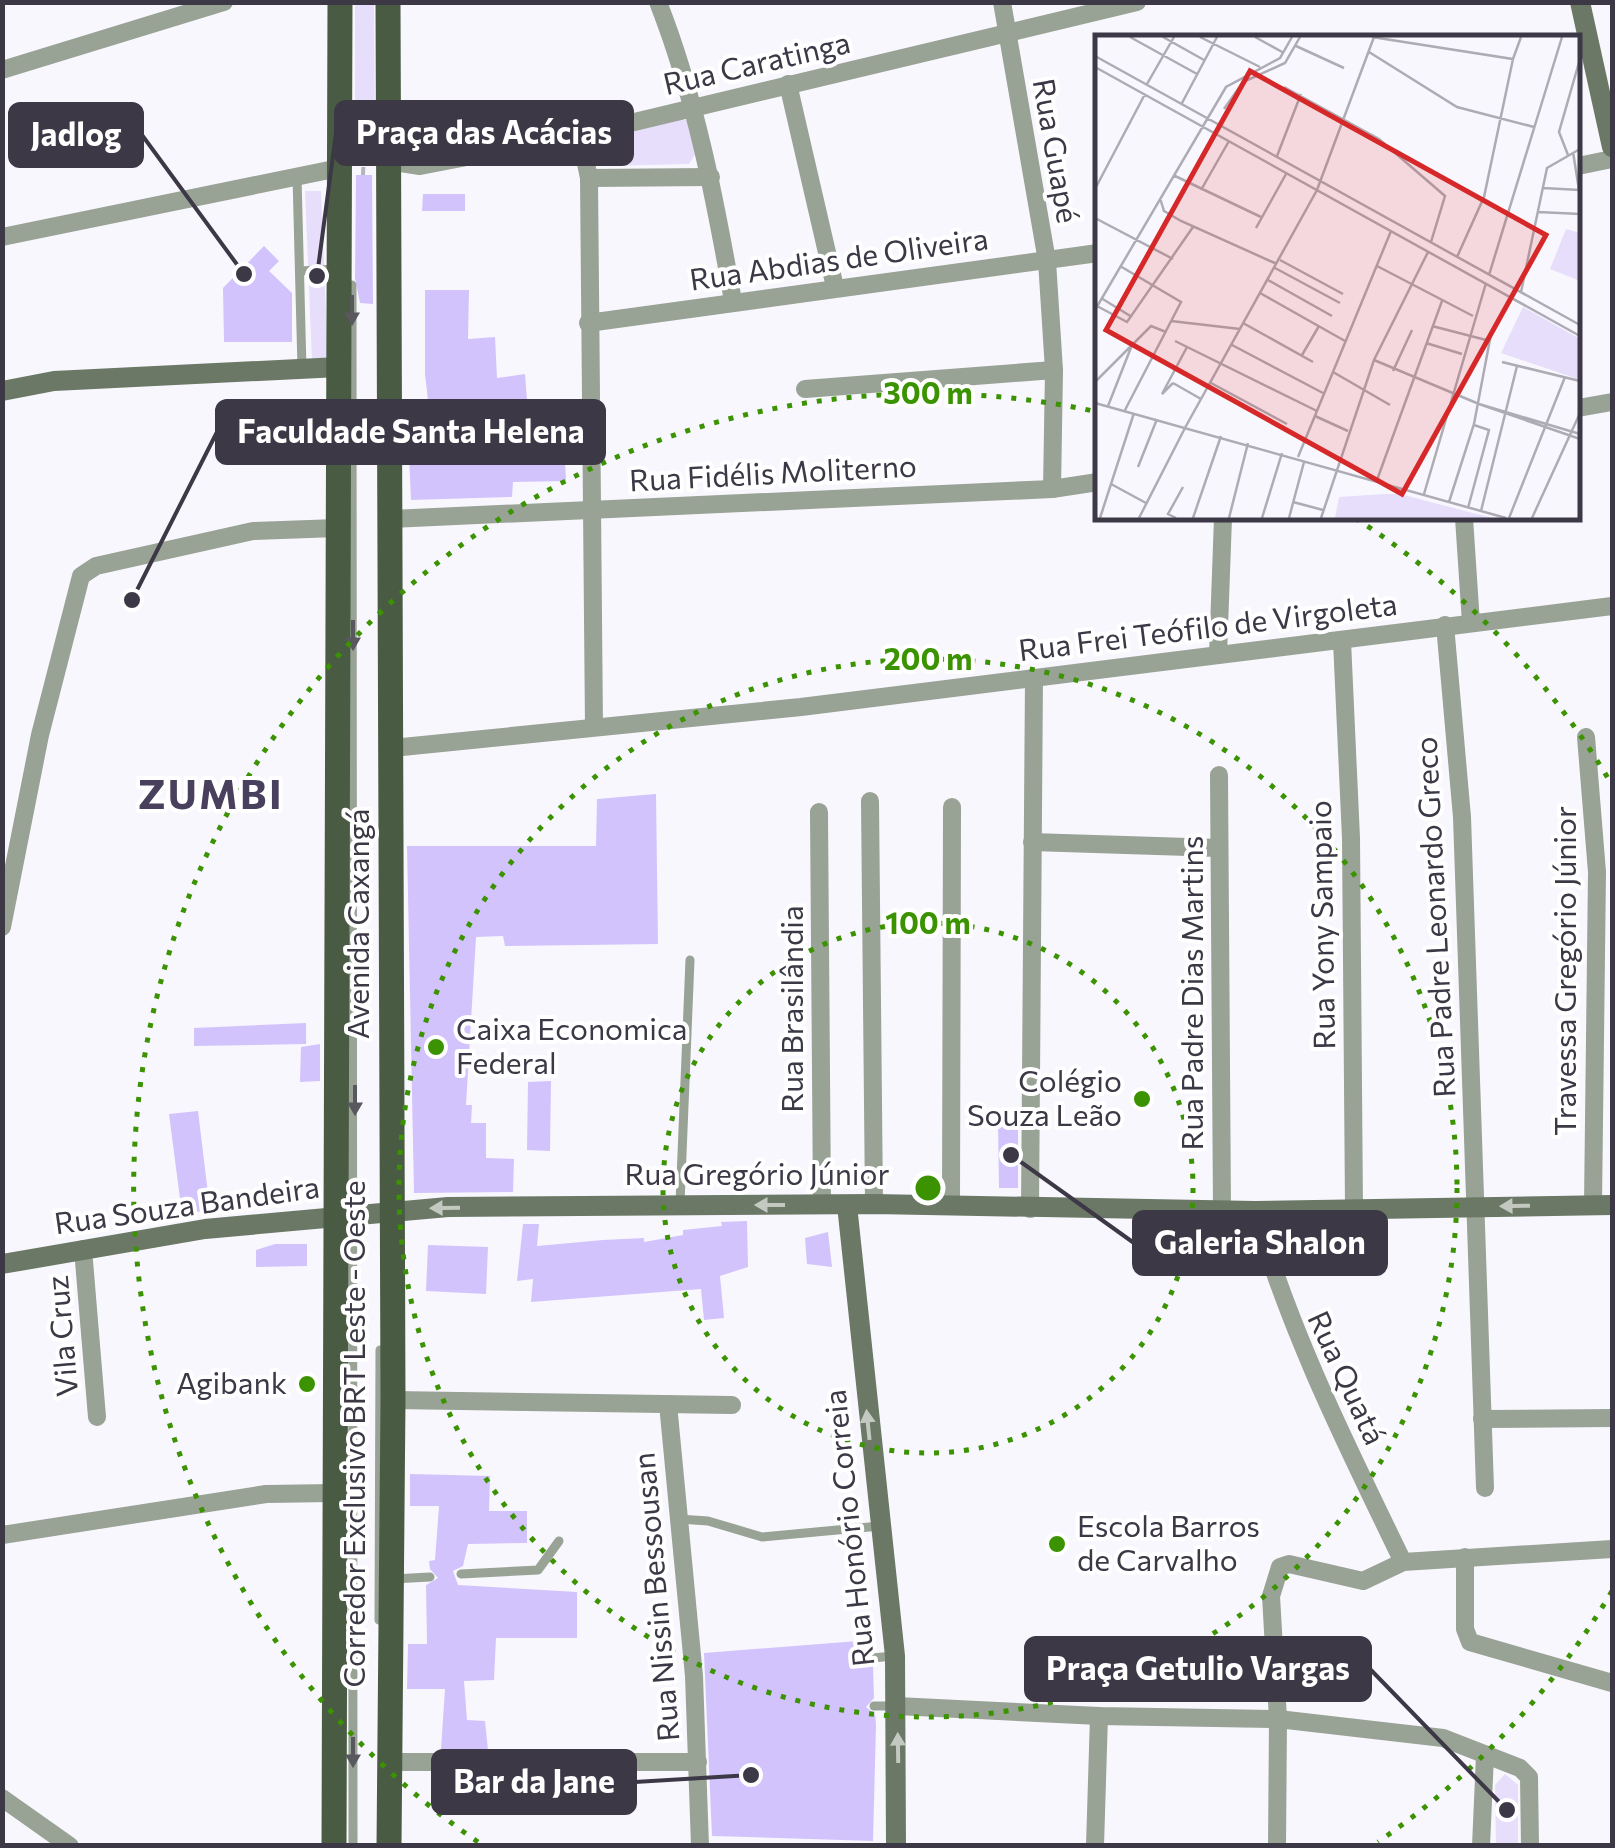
<svg xmlns="http://www.w3.org/2000/svg" width="1615" height="1848" viewBox="0 0 1615 1848" font-family="Commissioner,sans-serif">
<style>
.green{fill:#e6defb}
.building{fill:#d3c3fc}
.lines{fill:none;stroke-linecap:round;stroke-linejoin:round}
.path{stroke:#b5b3bc;stroke-width:4;stroke-dasharray:8 5;stroke-linecap:butt}
.lane{stroke:#98a295;stroke-width:9}
.street{stroke:#98a295;stroke-width:18}
.secondary{stroke:#6a7865;stroke-width:20}
.primary{stroke:#4a5b44;stroke-width:25}
.oneway{fill:#58585e}
.oneway2{fill:#c3c9c1}
.ring{fill:none;stroke:#3c9301;stroke-width:5;stroke-dasharray:5 10}
.poi-dot{fill:#3c9301;stroke:#fff;stroke-width:4}
.labels{text-anchor:middle;stroke-width:8;stroke-linejoin:round;paint-order:stroke}
.street-label{font-size:30px;fill:#3c3846;stroke:#fff}
.poi-label{font-size:30px;fill:#3c3846;stroke:#fff;text-anchor:start}
.district-label{font-size:40px;font-weight:bold;letter-spacing:2.5px;fill:#48405d;stroke:#fff}
.inset-road{fill:none;stroke:#adabb4;stroke-width:2.5}
.view{fill:#d62828;fill-opacity:0.15;stroke:#d62828;stroke-width:5}
.inset-edge{fill:none;stroke:#3c3846;stroke-width:5}
.centre{fill:#3c9301;stroke:#fff;stroke-width:5}
.ring-label{font-size:30px;text-anchor:middle;font-weight:bold;fill:#3c9301;stroke:#fff;stroke-width:8;stroke-linejoin:round;paint-order:stroke}
.leader{fill:none;stroke:#3c3846;stroke-width:4}
.callout-dot{fill:#3c3846;stroke:#fff;stroke-width:4}
.callout{fill:#3c3846;stroke:#3c3846;stroke-width:4}
.callout-label{font-size:32px;text-anchor:middle;font-weight:bold;fill:#fff}
</style>
<rect width="100%" height="100%" fill="#f9f7fe"/>
<g class="green">
<path d="M355,3H374L375,144L355,143Z"/>
<path d="M683,119L688,121L697,151L689,164L605,166L592,153L597,140Z"/>
<path d="M305,191H321L328,361H312Z"/>
<path d="M1505,1774L1518,1785V1845H1496L1495,1785Z"/>
</g>
<g class="building">
<path d="M356,175H372L373,304L360,303L355,278Z"/>
<path d="M423,194H465V211H422Z"/>
<path d="M264,246L279,261L269,271L292,293V342H224L223,288Z"/>
<path d="M425,290H469L468,339L495,337L497,378L525,374L529,427L556,424L558,439H564L566,481L513,482L512,497L411,500L409,456L499,454L498,408L430,418L425,374Z"/>
<path d="M656,794L658,944L505,946L503,936L476,937L466,1105H472L471,1123H486V1158L514,1159L513,1192L414,1193L407,846H596L597,799Z"/>
<path d="M306,1023V1044L194,1046V1028Z"/>
<path d="M320,1044V1081L300,1082L301,1047Z"/>
<path d="M551,1081L550,1151L527,1150L528,1082Z"/>
<path d="M198,1111L210,1210L182,1214L169,1114Z"/>
<path d="M998,1121H1018V1188H999Z"/>
<path d="M747,1221L748,1267L720,1276L724,1318L704,1320L701,1289L531,1302L533,1279L517,1281L523,1224H539L537,1246L603,1240L644,1238V1242L683,1235V1230L722,1226L721,1222Z"/>
<path d="M828,1232L832,1267L807,1264L805,1238Z"/>
<path d="M275,1244H307V1266L256,1267V1250Z"/>
<path d="M428,1245L488,1247L486,1294L426,1291Z"/>
<path d="M410,1474L490,1476L489,1511H527V1543L468,1544L463,1566L453,1571L458,1585L577,1592V1638H496L494,1680L464,1681L467,1720L485,1721L488,1750L441,1749L445,1689H407L408,1644H427L426,1585L438,1578L430,1569L429,1561L435,1560L439,1506H410Z"/>
<path d="M871,1640L872,1650L864,1658L873,1666L874,1698L866,1707L875,1714L876,1725L873,1841L712,1836L704,1653Z"/>
</g>
<g class="lines">
<path class="path" d="M363,175L364,151"/>
<g class="lane">
<path d="M297,177L302,368"/>
<path d="M300,271L336,269"/>
<path d="M352,285L353,1846"/>
<path d="M680,1203L690,960"/>
<path d="M679,1519L708,1521L762,1537L880,1526"/>
<path d="M461,1574L538,1570L559,1541"/>
<path d="M393,1579L430,1577"/>
<path d="M379,1620L380,1350"/>
<path d="M872,1658L894,1656"/>
<path d="M874,1706H897"/>
</g>
<g class="street">
<path d="M658,2C696,99 715,199 733,301"/>
<path d="M1002,2L1047,261L1054,370L1052,489"/>
<path d="M2,70L224,2"/>
<path d="M788,84L835,287"/>
<path d="M580,135L589,178L594,727"/>
<path d="M388,161L420,166L580,135L1137,2"/>
<path d="M1578,166L1612,159"/>
<path d="M589,178L711,177"/>
<path d="M2,237L339,168"/>
<path d="M588,323L1098,253"/>
<path d="M805,389L1054,370"/>
<path d="M1578,408L1612,402"/>
<path d="M1464,518L1471,623"/>
<path d="M391,519L1052,489L1098,482"/>
<path d="M1445,625L1462,817L1485,1488"/>
<path d="M1342,641L1351,838L1354,1209"/>
<path d="M1218,655L1223,518"/>
<path d="M1586,737L1597,872L1593,1205"/>
<path d="M392,748L801,707L1612,606"/>
<path d="M1219,775L1222,1211"/>
<path d="M870,801L874,1204"/>
<path d="M819,812L822,1205"/>
<path d="M1032,842L1219,848"/>
<path d="M2,927L40,735L81,576L96,566L253,531L337,528"/>
<path d="M951,1205L952,807"/>
<path d="M1030,1209L1034,678"/>
<path d="M1255,1211C1291,1335 1347,1446 1403,1562"/>
<path d="M83,1249L97,1417"/>
<path d="M393,1400L732,1405"/>
<path d="M668,1404L694,1676L700,1846"/>
<path d="M1482,1419L1612,1418"/>
<path d="M2,1535L266,1494L333,1493"/>
<path d="M1465,1557V1629L1470,1642L1612,1683"/>
<path d="M897,1706L1099,1716L1278,1719L1443,1738L1520,1768L1529,1777L1530,1846"/>
<path d="M389,1762H698"/>
<path d="M2,1798L70,1846"/>
<path d="M1095,1846L1099,1716"/>
<path d="M1277,1846L1278,1719L1271,1596L1280,1567L1289,1564L1363,1581L1403,1562L1612,1549"/>
<path d="M1481,1846L1485,1755"/>
</g>
<g class="secondary">
<path d="M1580,2L1612,147"/>
<path d="M2,391L54,381L339,367"/>
<path d="M847,1205L895,1656L896,1846"/>
<path d="M2,1264L205,1229L448,1207L874,1204L1255,1211L1612,1205"/>
</g>
<g class="primary">
<path d="M388,2L393,1400L389,1846"/>
<path d="M334,1846L340,2"/>
</g>
</g>
<defs><path id="oneway-solid" d="M-6-.8H1V-3.2L6.5 0L1 3.2V.8H-6Z" transform="scale(2.5)"/></defs>
<g class="oneway">
<use href="#oneway-solid" transform="translate(352 310) rotate(90)"/>
<use href="#oneway-solid" transform="translate(353 635) rotate(90)"/>
<use href="#oneway-solid" transform="translate(355 1100) rotate(90)"/>
<use href="#oneway-solid" transform="translate(353 1752) rotate(90)"/>
</g>
<g class="oneway2">
<use href="#oneway-solid" transform="translate(770 1205) rotate(180)"/>
<use href="#oneway-solid" transform="translate(1515 1206) rotate(179)"/>
<use href="#oneway-solid" transform="translate(445 1208) rotate(179)"/>
<use href="#oneway-solid" transform="translate(868 1425) rotate(-96)"/>
<use href="#oneway-solid" transform="translate(898 1748) rotate(-91)"/>
</g>
<g class="ring">
<circle cx="928" cy="1188" r="265"/>
<circle cx="928" cy="1188" r="529"/>
<path d="M1612 1591A794 794 0 0 1 1378 1842M478 1842A794 794 0 0 1 1093 411M1355 518A794 794 0 0 1 1612 785"/>
</g>
<g class="poi-dot">
<circle cx="436" cy="1047" r="10"/>
<circle cx="1142" cy="1099" r="10"/>
<circle cx="307" cy="1384" r="10"/>
<circle cx="1057" cy="1544" r="10"/>
</g>
<g class="labels">
<g class="street-label">
<text transform="translate(757 64) rotate(-13)" y="10">Rua Caratinga</text>
<text transform="translate(1055 151) rotate(80)" y="10">Rua Guapé</text>
<text transform="translate(839 260) rotate(-8)" y="10">Rua Abdias de Oliveira</text>
<text transform="translate(773 474) rotate(-3)" y="10">Rua Fidélis Moliterno</text>
<text transform="translate(1208 628) rotate(-7)" y="10">Rua Frei Teófilo de Virgoleta</text>
<text transform="translate(1436 917) rotate(-93)" y="10">Rua Padre Leonardo Greco</text>
<text transform="translate(359 924) rotate(-90)" y="10">Avenida Caxangá</text>
<text transform="translate(1323 925) rotate(-91)" y="10">Rua Yony Sampaio</text>
<text transform="translate(1566 971) rotate(-90)" y="10">Travessa Gregório Júnior</text>
<text transform="translate(1193 993) rotate(-90)" y="10">Rua Padre Dias Martins</text>
<text transform="translate(793 1009) rotate(-90)" y="10">Rua Brasilândia</text>
<text x="757" y="1185">Rua Gregório Júnior</text>
<text transform="translate(187 1206) rotate(-8)" y="10">Rua Souza Bandeira</text>
<text transform="translate(63 1336) rotate(-95)" y="10">Vila Cruz</text>
<text transform="translate(1346 1378) rotate(65)" y="10">Rua Quatá</text>
<text transform="translate(355 1434) rotate(-90)" y="10">Corredor Exclusivo BRT Leste - Oeste</text>
<text transform="translate(850 1528) rotate(-96)" y="10">Rua Honório Correia</text>
<text transform="translate(657 1597) rotate(-95)" y="10">Rua Nissin Bessousan</text>
</g>
<g class="poi-label">
<text x="456" y="1040">Caixa Economica<tspan x="456" dy="34">Federal</tspan></text>
<text x="1122" y="1092" text-anchor="end">Colégio<tspan x="1122" dy="34">Souza Leão</tspan></text>
<text x="287" y="1394" text-anchor="end">Agibank</text>
<text x="1077" y="1537">Escola Barros<tspan x="1077" dy="34">de Carvalho</tspan></text>
</g>
<g class="district-label">
<text x="211" y="809">ZUMBI</text>
</g>
</g>
<g transform="translate(1095 35)">
<rect width="485" height="485" fill="#f9f7fe"/>
<path d="M471,194L485,198V246L455,234ZM428,272L485,304L483,344L406,318ZM290,459H305L397,483H240L244,462Z" fill="#e6defb"/>
<path class="inset-road" d="M35,2L102,39M68,2L109,25M105,2L165,32M160,2L189,18M277,2L418,24L426,2M201,11L249,33M274,17L362,72L439,92M0,21L485,290M0,32L485,301M52,49L79,2M189,52L284,104L350,161L336,207M87,68L122,2M129,74L148,47L190,28L205,2M478,117L484,155M473,120L464,97L485,24M182,121L206,59M78,140L166,182M448,153L485,155M0,154L50,59M106,155L134,106M65,163L69,176L86,186L182,229M443,177L485,179M0,183L78,224M161,193L191,139M362,222L389,162L418,24M185,225L248,259M25,231L86,267L30,375M282,231L378,281M180,233L245,268M394,240L467,2M173,245L237,281M426,257L452,133L485,114M165,258L250,306M6,263L37,282M0,270L32,287L98,192M0,275L131,52L185,23L197,2M76,286L145,294M148,288L218,327M337,291L395,306M80,306L222,376M331,308L367,319M137,310L228,358M207,320L224,291M279,325L384,369L485,399M407,327L485,346M298,336L317,295M238,337L295,370M0,347L56,291L71,297M78,348L67,359L92,312M78,348L106,364M116,348L192,389M0,368L411,483M384,369L485,404M13,371L37,310M220,381L253,396M91,391L222,155L279,2M203,422L296,196M43,432L62,384M282,445L347,266M16,449L51,468M329,459L391,248M198,467L228,475M354,467L379,389L396,299M373,473L394,395L379,390M386,476L422,331M5,483L39,378M44,483L91,391M81,483L73,479L88,452M98,483L126,401M134,483L153,408M167,483L187,418M194,483L209,427M226,483L279,325L333,217M414,483L470,342M437,483L485,378"/>
<path class="view" d="M155,36L451,200L307,459L11,295Z"/>
<rect width="485" height="485" class="inset-edge"/>
</g>
<circle cx="928" cy="1188" r="15" class="centre"/>
<g class="ring-label">
<text x="928" y="404">300 m</text>
<text x="928" y="670">200 m</text>
<text x="928" y="934">100 m</text>
</g>
<path class="leader" d="M317 276L336 133M244 274L142 135M132 600L217 432M1011 1155L1134 1243M1507 1810L1370 1669M751 1775L635 1782"/>
<g class="callout-dot">
<circle cx="317" cy="276" r="10"/>
<circle cx="244" cy="274" r="10"/>
<circle cx="132" cy="600" r="10"/>
<circle cx="1011" cy="1155" r="10"/>
<circle cx="1507" cy="1810" r="10"/>
<circle cx="751" cy="1775" r="10"/>
</g>
<g class="callout">
<rect x="336" y="102" width="296" height="62" rx="10"/>
<rect x="10" y="104" width="132" height="62" rx="10"/>
<rect x="217" y="401" width="387" height="62" rx="10"/>
<rect x="1134" y="1212" width="252" height="62" rx="10"/>
<rect x="1026" y="1638" width="344" height="62" rx="10"/>
<rect x="433" y="1751" width="202" height="62" rx="10"/>
</g>
<g class="callout-label">
<text x="484" y="144">Praça das Acácias</text>
<text x="76" y="146">Jadlog</text>
<text x="411" y="443">Faculdade Santa Helena</text>
<text x="1260" y="1254">Galeria Shalon</text>
<text x="1198" y="1680">Praça Getulio Vargas</text>
<text x="534" y="1793">Bar da Jane</text>
</g>
<rect width="1615" height="1848" fill="none" stroke="#3c3846" stroke-width="10"/>
</svg>
